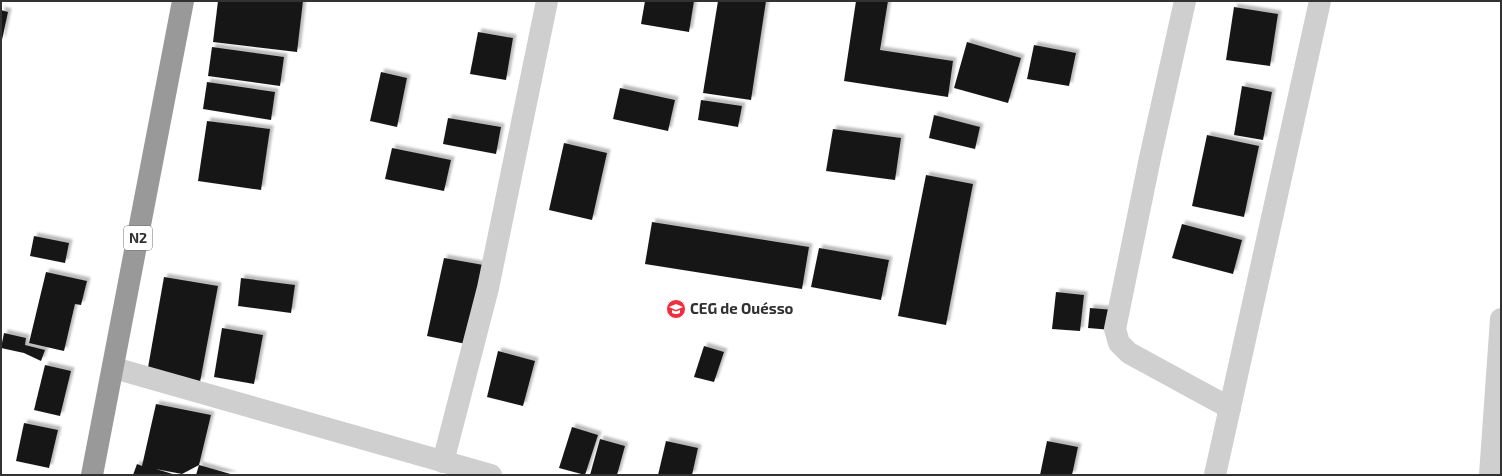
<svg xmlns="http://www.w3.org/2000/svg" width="1502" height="476" font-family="'Exo 2',sans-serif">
<defs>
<filter id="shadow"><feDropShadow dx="3.5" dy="-3.5" stdDeviation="1" flood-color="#0004"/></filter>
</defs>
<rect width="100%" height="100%" fill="#fff"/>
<g fill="#191919" filter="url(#shadow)">
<polygon points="218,1 303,1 297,52 213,42"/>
<polygon points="645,1 694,1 689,32 641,24"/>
<polygon points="718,1 766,1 751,100 703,93"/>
<polygon points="856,1 888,1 880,50 953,61 948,97 844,81"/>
<polygon points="1234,7 1278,14 1270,66 1226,60"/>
<polygon points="1,10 8,12 2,40 1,40"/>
<polygon points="478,32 513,38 506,80 470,74"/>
<polygon points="967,42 1021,58 1008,103 954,88"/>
<polygon points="1034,45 1076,53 1069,86 1027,79"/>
<polygon points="212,47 284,57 280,86 208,76"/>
<polygon points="381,72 407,78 397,127 370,121"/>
<polygon points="207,82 275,92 271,120 203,109"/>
<polygon points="1242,86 1272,92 1263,140 1234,135"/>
<polygon points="620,88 675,100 668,131 613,119"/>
<polygon points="701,100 742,106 738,127 698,120"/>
<polygon points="934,115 980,127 975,149 929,138"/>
<polygon points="448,118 501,127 496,154 443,144"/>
<polygon points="207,121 270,129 261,190 198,181"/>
<polygon points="833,129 901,138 895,180 826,171"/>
<polygon points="1207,135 1259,146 1244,217 1192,206"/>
<polygon points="564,143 607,153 592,220 549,210"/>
<polygon points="392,148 451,160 444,191 385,179"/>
<polygon points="926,175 973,184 946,325 898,316"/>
<polygon points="652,222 809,247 802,289 645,264"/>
<polygon points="1182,224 1242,240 1233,274 1172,258"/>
<polygon points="34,236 69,243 65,263 30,256"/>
<polygon points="819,248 889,260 881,300 811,287"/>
<polygon points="444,258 489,266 471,345 427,336"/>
<polygon points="46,272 87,281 81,305 75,304 64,351 29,343"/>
<polygon points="164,277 218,286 200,382 147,373"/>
<polygon points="241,278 295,285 291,313 238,306"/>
<polygon points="1056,292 1084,295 1080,331 1052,329"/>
<polygon points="1090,308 1114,310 1112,330 1088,328"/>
<polygon points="222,328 263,335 254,384 214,377"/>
<polygon points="4,333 26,338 25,345 45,350 41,361 24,353 1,348"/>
<polygon points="704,346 724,352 714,382 694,377"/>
<polygon points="498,351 535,361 523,406 487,397"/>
<polygon points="45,365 71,371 60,416 34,410"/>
<polygon points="156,404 211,415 199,465 182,474 156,469 176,475 133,475 137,464 142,466"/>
<polygon points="24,423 58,430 49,468 16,461"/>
<polygon points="572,427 598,435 585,475 559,468"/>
<polygon points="600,439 625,446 617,475 590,475"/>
<polygon points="666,441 698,448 692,475 658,475"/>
<polygon points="1047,441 1078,447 1072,475 1040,475"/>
<polygon points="199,465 234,475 196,475"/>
</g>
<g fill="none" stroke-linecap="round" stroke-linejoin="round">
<g stroke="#cfcfcf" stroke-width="22">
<polyline points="1185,1 1150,158 1115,329 1119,343 1129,353 1230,408"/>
<polyline points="114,368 491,475"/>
<polyline points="443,462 488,288 547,1"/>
<polyline points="1215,475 1320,1"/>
<polyline points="1490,475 1501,319"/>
</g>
<polyline stroke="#999" stroke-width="22" points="92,475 183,1"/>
</g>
<defs>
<symbol id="school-disc" viewBox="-11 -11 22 22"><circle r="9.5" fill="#ed2f3e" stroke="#fff"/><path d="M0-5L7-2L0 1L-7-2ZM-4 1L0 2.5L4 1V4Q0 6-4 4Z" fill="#fff"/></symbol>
</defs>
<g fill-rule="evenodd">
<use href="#school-disc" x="665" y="298" width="22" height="22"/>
</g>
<g text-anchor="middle" stroke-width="4" stroke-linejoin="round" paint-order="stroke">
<rect fill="#fff" stroke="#707070" stroke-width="1" x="124" y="226" width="28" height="24" rx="3"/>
<g font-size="14" font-weight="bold" fill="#323232">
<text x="138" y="243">N2</text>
</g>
<g font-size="15" font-weight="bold" fill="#323232" stroke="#fff" text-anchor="start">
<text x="690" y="314">CEG de Ouésso</text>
</g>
</g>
<rect width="1502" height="476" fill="none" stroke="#323232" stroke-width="4"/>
</svg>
